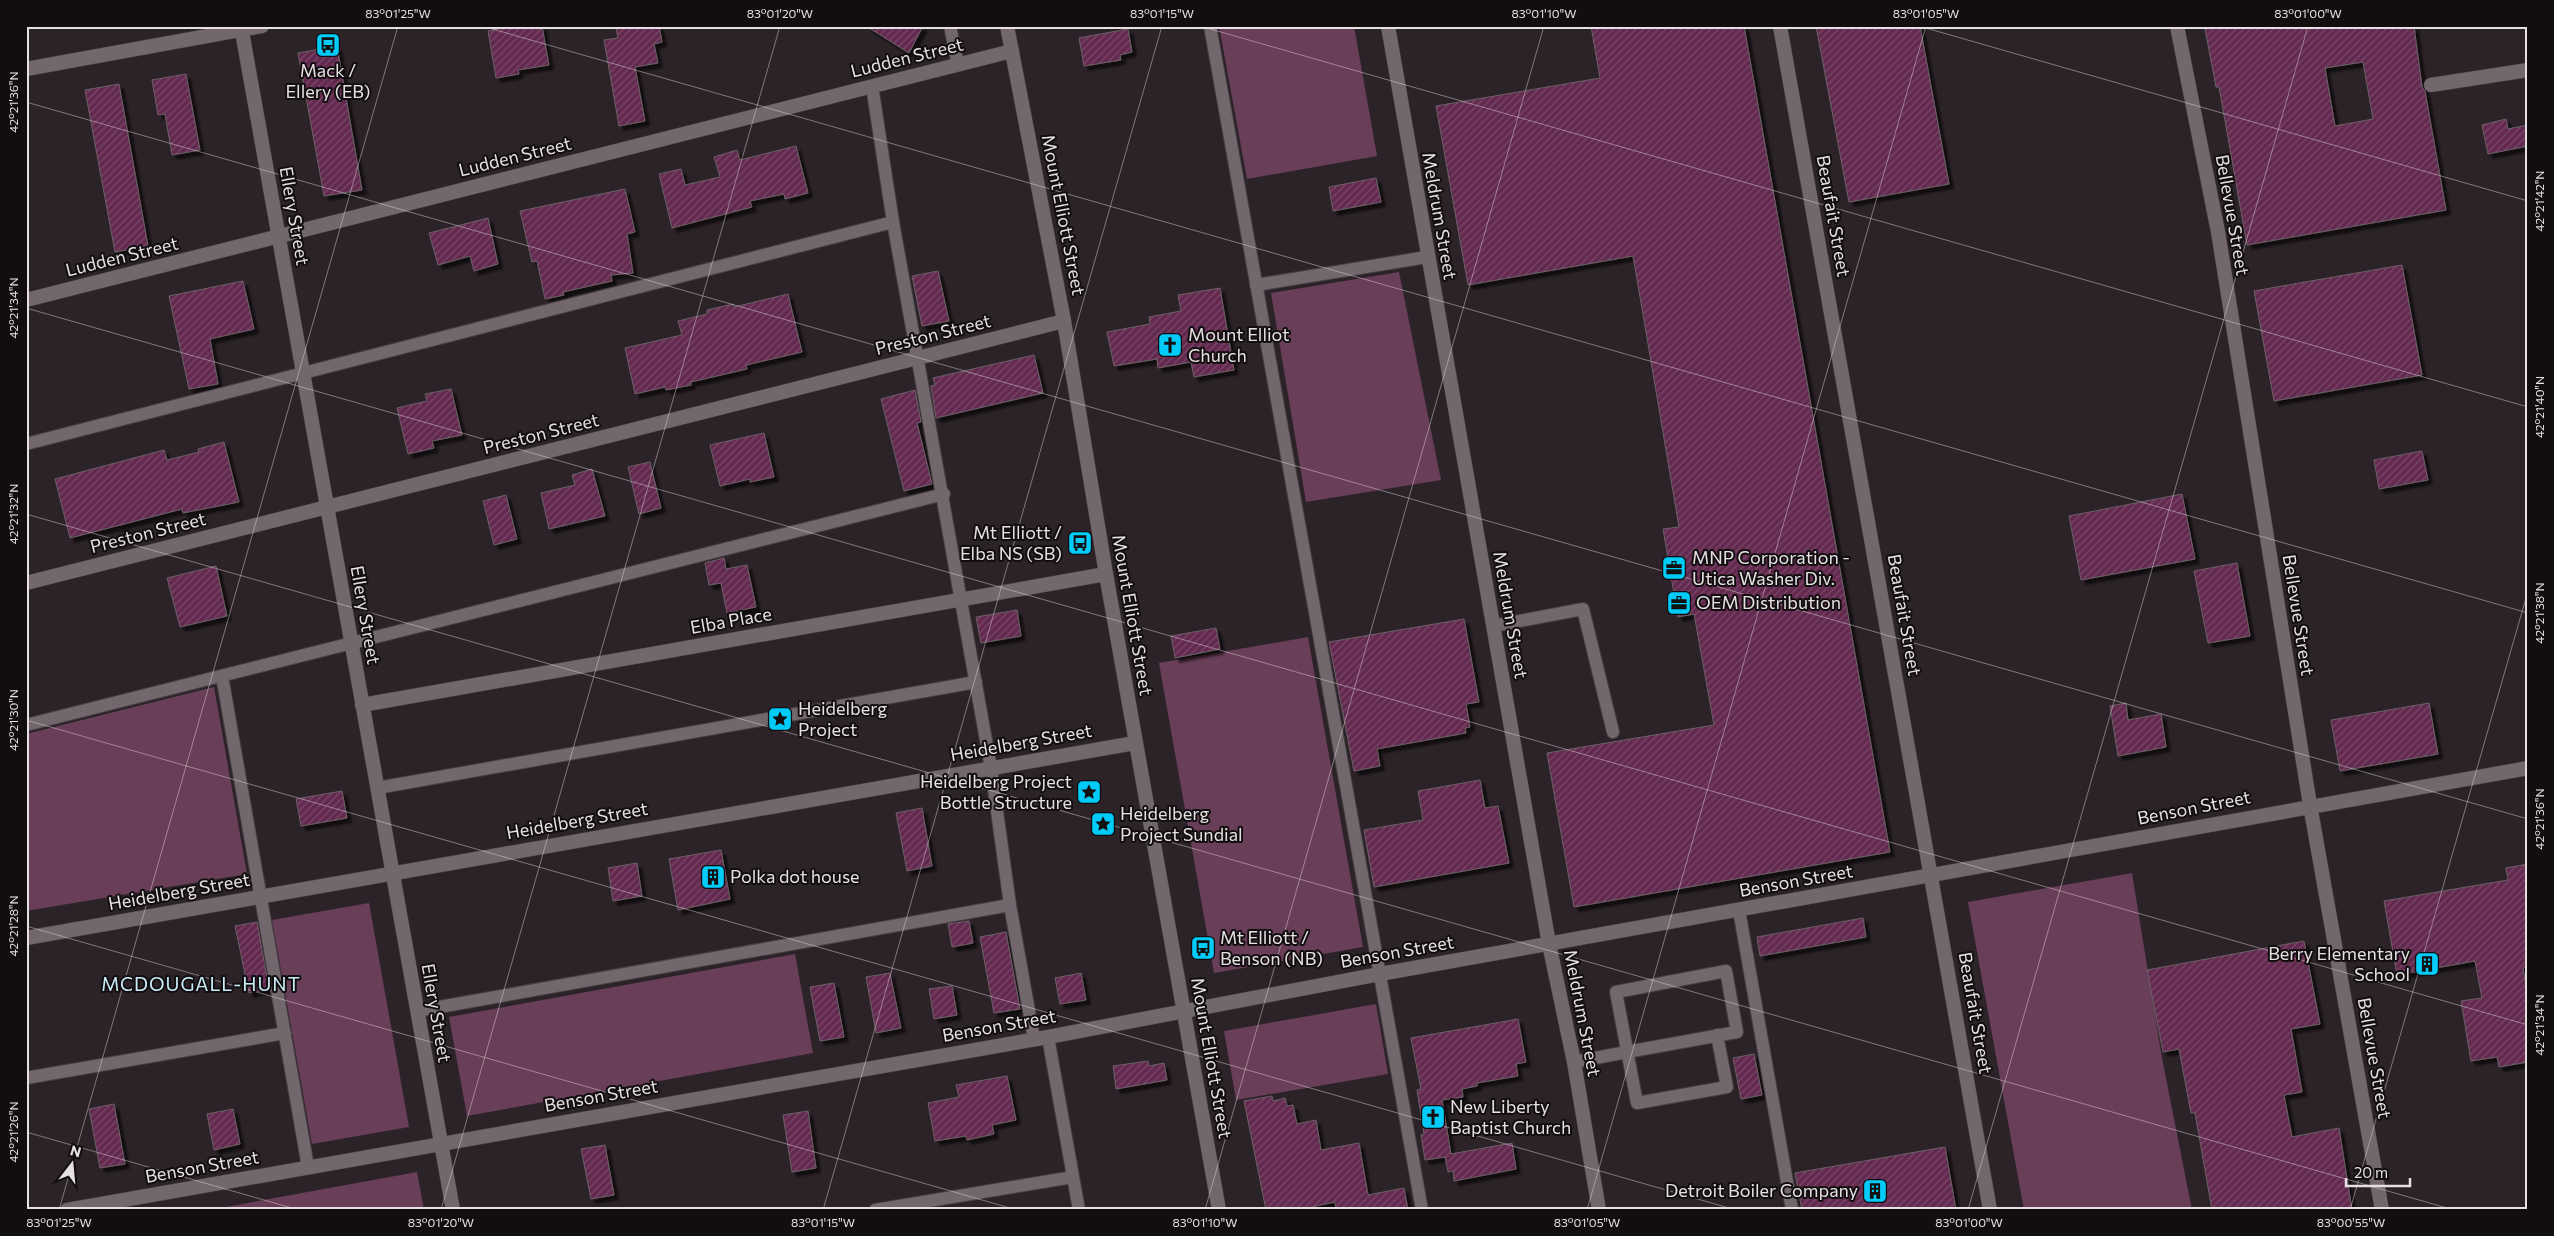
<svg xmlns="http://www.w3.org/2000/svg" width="2554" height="1236" font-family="Commissioner,sans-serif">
<defs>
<pattern id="building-hatch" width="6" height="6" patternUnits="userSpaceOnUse" patternTransform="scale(1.25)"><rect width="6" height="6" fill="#64294f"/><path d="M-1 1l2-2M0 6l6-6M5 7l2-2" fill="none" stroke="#7a4868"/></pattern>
<filter id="shadow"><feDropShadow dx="4.5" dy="4.5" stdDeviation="1" flood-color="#0009"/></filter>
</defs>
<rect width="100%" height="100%" fill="#2c2328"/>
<g fill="#693e58">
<polygon points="1219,26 1354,26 1377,156 1247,179"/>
<polygon points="1399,272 1441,480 1306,502 1271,293"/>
<polygon points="1308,637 1363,947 1214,973 1159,663"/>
<polygon points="214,687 247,874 26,911 26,734"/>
<polygon points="2132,873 2162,1058 2192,1210 2024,1210 1968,902"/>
<polygon points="369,903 409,1127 312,1144 272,920"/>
<polygon points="795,954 813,1053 467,1116 449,1017"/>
<polygon points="1376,1004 1388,1074 1236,1100 1224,1031"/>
<polygon points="417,1172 424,1210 209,1210"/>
</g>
<g fill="url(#building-hatch)" stroke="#6b6167" fill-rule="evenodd" filter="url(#shadow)">
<polygon points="513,26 542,26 549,65 518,70 519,74 496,78 488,31"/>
<polygon points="626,26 659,26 662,42 654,44 658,63 635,67 645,121 619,126 604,40 618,38 616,28"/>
<polygon points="866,26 923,26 909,53"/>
<polygon points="1591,26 1744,26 1890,852 1574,907 1547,753 1714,725 1694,614 1678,617 1663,529 1679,527 1644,320 1633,256 1468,285 1436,106 1600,78"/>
<polygon points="1816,26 1920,26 1949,184 1849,202"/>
<path d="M2219,26H2414L2422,87L2425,91L2446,210L2247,245L2219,87H2216L2205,29ZM2363,62L2373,119L2335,126L2325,68Z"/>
<polygon points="1128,29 1132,52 1120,55 1121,60 1084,66 1079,38"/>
<polygon points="337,46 362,190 324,196 298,53"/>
<polygon points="186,74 200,150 172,155 165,114 158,115 152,80"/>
<polygon points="119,84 148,246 115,252 85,90"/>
<polygon points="2506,119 2508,129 2528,125 2528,146 2488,154 2482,125"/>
<polygon points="796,146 808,193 785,199 784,194 750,201 752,207 672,228 659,174 681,169 685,185 720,177 714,157 737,150 740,160"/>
<polygon points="1376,178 1381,202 1333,211 1329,187"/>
<polygon points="625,189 635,232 627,234 633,273 611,275 612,281 563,292 564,295 545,299 537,261 532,262 520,211"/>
<polygon points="488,218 498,264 474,271 470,256 438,265 429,233"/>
<polygon points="2402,265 2422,375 2274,401 2254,291"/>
<polygon points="938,271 949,321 922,326 912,276"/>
<polygon points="243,281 254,329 210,339 218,384 189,389 169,296"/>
<polygon points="1220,288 1234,370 1194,377 1191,362 1158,368 1157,359 1114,366 1107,332 1150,324 1149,317 1181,311 1178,295"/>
<polygon points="788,294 802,352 746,365 747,369 691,382 691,385 666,390 665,387 635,394 625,348 682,335 678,321 707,314 707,310 733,304 734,307"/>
<polygon points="1034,355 1043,393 936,418 931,386 935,385 933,378"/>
<polygon points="451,389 462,435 432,441 434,448 408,454 397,408 427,401 425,394"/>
<polygon points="915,390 921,422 917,423 932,484 904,491 881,399"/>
<polygon points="764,433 774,477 750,482 750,479 720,486 710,445"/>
<polygon points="224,442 239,502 183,513 182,509 70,538 55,479 164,450 167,460 199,452 198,449"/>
<polygon points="2422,451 2428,480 2379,489 2374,460"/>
<polygon points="650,462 661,508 639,514 628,467"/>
<polygon points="592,469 605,516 549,529 541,493 575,485 572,475"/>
<polygon points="2182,494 2195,559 2081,580 2069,516"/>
<polygon points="506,495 517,539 494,545 483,501"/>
<polygon points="724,558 726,569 747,565 756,607 727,613 721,583 709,585 705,563"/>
<polygon points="2237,563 2250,636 2208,643 2194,571"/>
<polygon points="216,566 227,616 180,627 167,578"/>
<polygon points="1017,610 1021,636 981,643 976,617"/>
<polygon points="1464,619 1479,702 1466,704 1470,727 1465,728 1466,733 1377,749 1380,766 1354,771 1329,642"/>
<polygon points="1216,628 1220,649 1175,658 1171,636"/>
<polygon points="2126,703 2128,720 2161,714 2166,747 2118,756 2110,706"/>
<polygon points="2429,703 2438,754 2340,771 2331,720"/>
<polygon points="1480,780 1485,808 1498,806 1509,863 1374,887 1364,830 1423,820 1418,791"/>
<polygon points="342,791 347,818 301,826 296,799"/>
<polygon points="922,808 932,866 907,871 896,813"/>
<polygon points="721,850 730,899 678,910 669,859"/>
<polygon points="637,863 642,896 613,901 608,868"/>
<polygon points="2528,864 2528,967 2523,968 2528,999 2528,1062 2499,1067 2497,1057 2471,1061 2461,1001 2482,998 2475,961 2397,975 2384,901 2508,880 2506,868"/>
<polygon points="1863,918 1866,937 1760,956 1757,937"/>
<polygon points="969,921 973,943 952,947 948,924"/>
<polygon points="257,922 269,989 249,993 235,926"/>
<polygon points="1006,932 1020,1009 994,1013 980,937"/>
<polygon points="2304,941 2320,1024 2291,1029 2302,1092 2284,1095 2292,1137 2339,1128 2352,1210 2212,1210 2195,1113 2191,1113 2179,1049 2163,1052 2147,970"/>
<polygon points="890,973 901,1028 876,1033 866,977"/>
<polygon points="1081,973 1086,1000 1060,1004 1055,978"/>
<polygon points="834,983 844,1037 820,1041 810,987"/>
<polygon points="952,986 957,1015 934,1019 929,989"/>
<polygon points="1518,1019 1526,1062 1516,1064 1518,1076 1477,1083 1477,1086 1462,1089 1463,1097 1442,1100 1451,1154 1512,1143 1516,1169 1454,1181 1453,1171 1448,1172 1445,1157 1425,1160 1421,1135 1424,1134 1417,1090 1421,1089 1411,1038"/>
<polygon points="1754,1054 1762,1095 1741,1099 1733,1058"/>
<polygon points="1148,1061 1149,1066 1164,1063 1167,1080 1116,1089 1113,1066"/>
<polygon points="1007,1076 1016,1120 992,1125 994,1134 967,1140 966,1136 935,1141 928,1103 959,1097 956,1085"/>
<polygon points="1272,1096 1273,1101 1285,1098 1287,1106 1293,1105 1297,1124 1316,1120 1321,1150 1359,1143 1368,1195 1404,1188 1408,1210 1336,1210 1335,1202 1297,1210 1266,1210 1244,1101"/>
<polygon points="114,1104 125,1164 100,1168 89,1109"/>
<polygon points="233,1109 240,1144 214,1150 207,1114"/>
<polygon points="808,1111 816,1168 792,1172 783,1115"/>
<polygon points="605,1145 614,1195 591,1199 581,1149"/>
<polygon points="1945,1147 1956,1210 1802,1210 1795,1173"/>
</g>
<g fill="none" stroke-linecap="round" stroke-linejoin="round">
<defs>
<g id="service">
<polyline points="950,26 958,65"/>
<polyline points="1210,26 1422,1210"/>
<polyline points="893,222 991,768 1010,905 1034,1039"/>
<polyline points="1256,285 1427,257"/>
<polyline points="26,444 893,222 872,86"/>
<polyline points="1493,626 1583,609 1613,732"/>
<polyline points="222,676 308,1167"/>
<polyline points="26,725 944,494"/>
<polyline points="377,788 976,682"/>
<polyline points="1739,910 1792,1210"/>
<polyline points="417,1011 1010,905"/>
<polyline points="1048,1037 1079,1210"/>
<polyline points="1574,1062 1627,1052 1737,1032 1726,971 1616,992 1637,1103 1727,1087 1717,1035"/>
<polyline points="26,1078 285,1033"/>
<polyline points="875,1210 1073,1177"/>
</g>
<g id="minor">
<polyline points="241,26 453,1210"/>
<polyline points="1388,26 1549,944 1574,1062 1599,1210"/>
<polyline points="1780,26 1990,1210"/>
<polyline points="2177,26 2218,232 2310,805 2382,1210"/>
<polyline points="2431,85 2528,70"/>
<polyline points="26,300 1012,51"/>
<polyline points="26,583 1064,321"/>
<polyline points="362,705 1106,574"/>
<polyline points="26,938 1135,743"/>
<polyline points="67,1210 1048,1037 1380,974 2528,768"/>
</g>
<g id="secondary">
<polyline points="1007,26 1064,321 1106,574 1219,1210"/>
<polyline points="26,69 262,26"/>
</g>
</defs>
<use href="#service" stroke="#463f43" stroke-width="14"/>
<use href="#minor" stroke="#463f43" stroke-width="15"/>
<use href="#secondary" stroke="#463f43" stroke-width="15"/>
<use href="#service" stroke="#72676d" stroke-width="12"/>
<use href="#minor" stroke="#72676d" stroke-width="14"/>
<use href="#secondary" stroke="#72676d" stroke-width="14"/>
</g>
<path fill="none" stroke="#e6e0e3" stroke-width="1" stroke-opacity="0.45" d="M482,26L2528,613M1200,26L2528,407M1919,26L2528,201M26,102L2528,819M26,308L2528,1025M26,514L2454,1210M26,720L1736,1210M26,926L1017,1210M26,1132L299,1210M59,1210L398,26M441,1210L780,26M823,1210L1162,26M1205,1210L1544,26M1587,1210L1926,26M1968,1210L2308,26M2350,1210L2528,591"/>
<defs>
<symbol id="bus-square" viewBox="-11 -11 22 22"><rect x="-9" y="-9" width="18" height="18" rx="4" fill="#01cbf9" stroke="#120e10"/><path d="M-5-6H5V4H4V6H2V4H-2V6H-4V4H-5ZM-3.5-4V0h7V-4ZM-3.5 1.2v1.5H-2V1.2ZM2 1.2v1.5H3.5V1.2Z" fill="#111"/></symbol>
<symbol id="church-square" viewBox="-11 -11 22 22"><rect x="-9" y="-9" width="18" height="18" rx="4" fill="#01cbf9" stroke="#120e10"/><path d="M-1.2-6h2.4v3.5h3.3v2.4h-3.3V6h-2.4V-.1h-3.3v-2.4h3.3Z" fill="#111"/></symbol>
<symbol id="office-square" viewBox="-11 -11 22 22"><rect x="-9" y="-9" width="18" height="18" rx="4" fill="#01cbf9" stroke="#120e10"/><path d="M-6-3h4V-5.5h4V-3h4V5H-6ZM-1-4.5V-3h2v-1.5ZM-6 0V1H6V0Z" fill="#111"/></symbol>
<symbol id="sight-square" viewBox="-11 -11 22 22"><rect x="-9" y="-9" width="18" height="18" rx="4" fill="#01cbf9" stroke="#120e10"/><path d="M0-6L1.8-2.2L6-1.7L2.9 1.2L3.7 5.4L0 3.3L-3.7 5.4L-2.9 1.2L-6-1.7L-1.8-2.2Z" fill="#111"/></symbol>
<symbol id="building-square" viewBox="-11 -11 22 22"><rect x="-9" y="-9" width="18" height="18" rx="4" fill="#01cbf9" stroke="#120e10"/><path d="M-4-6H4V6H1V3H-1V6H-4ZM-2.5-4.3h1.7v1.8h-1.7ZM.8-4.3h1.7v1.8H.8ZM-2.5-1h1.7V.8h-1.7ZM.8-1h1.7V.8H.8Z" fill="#111"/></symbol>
</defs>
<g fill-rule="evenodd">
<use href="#bus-square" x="314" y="31" width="28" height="28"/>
<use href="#church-square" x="1156" y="331" width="28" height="28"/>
<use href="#bus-square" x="1066" y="529" width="28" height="28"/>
<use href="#office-square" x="1660" y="554" width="28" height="28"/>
<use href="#office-square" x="1665" y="589" width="28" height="28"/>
<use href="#sight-square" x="766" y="705" width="28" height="28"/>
<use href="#sight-square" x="1075" y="778" width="28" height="28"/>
<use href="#sight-square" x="1089" y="810" width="28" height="28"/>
<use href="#building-square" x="699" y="863" width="28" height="28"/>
<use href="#bus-square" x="1189" y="934" width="28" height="28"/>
<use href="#building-square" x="2413" y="950" width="28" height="28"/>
<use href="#church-square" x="1419" y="1103" width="28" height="28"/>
<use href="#building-square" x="1861" y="1177" width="28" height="28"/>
</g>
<g text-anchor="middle" stroke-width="4" stroke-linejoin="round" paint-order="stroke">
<g font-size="18" fill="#e6e0e3" stroke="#120e10">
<text transform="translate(907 58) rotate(-14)" y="6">Ludden Street</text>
<text transform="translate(515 157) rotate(-14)" y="6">Ludden Street</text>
<text transform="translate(1063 215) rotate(79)" y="6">Mount Elliott Street</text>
<text transform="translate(2232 215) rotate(80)" y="6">Bellevue Street</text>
<text transform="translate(294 216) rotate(80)" y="6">Ellery Street</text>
<text transform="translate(1439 216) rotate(80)" y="6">Meldrum Street</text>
<text transform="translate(1833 216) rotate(80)" y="6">Beaufait Street</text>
<text transform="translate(122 257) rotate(-14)" y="6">Ludden Street</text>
<text transform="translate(933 335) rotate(-14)" y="6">Preston Street</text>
<text transform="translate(541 434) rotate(-14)" y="6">Preston Street</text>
<text transform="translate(148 533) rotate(-14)" y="6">Preston Street</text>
<text transform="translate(365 615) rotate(80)" y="6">Ellery Street</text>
<text transform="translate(1132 615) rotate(80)" y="6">Mount Elliott Street</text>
<text transform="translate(1510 615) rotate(80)" y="6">Meldrum Street</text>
<text transform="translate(1904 615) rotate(80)" y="6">Beaufait Street</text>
<text transform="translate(2298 615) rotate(81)" y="6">Bellevue Street</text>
<text transform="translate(731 621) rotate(-10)" y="6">Elba Place</text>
<text transform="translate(1021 743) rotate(-10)" y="6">Heidelberg Street</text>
<text transform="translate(2194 808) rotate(-11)" y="6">Benson Street</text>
<text transform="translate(577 821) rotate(-10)" y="6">Heidelberg Street</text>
<text transform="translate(1796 881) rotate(-10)" y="6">Benson Street</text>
<text transform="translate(179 892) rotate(-10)" y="6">Heidelberg Street</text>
<text transform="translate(1397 952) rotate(-10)" y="6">Benson Street</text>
<text transform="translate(436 1013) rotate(80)" y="6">Ellery Street</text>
<text transform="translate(1582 1013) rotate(79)" y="6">Meldrum Street</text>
<text transform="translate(1975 1013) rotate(80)" y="6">Beaufait Street</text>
<text transform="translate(999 1026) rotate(-10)" y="6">Benson Street</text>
<text transform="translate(1211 1058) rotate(80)" y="6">Mount Elliott Street</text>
<text transform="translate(2374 1058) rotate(80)" y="6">Bellevue Street</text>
<text transform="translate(601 1096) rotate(-10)" y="6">Benson Street</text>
<text transform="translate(202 1167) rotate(-10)" y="6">Benson Street</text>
</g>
<g font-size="18" fill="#e6e0e3" stroke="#120e10" text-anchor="start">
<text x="328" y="77" text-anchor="middle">Mack /<tspan x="328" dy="21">Ellery (EB)</tspan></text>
<text x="1188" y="341">Mount Elliot<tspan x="1188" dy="21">Church</tspan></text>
<text x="1062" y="539" text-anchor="end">Mt Elliott /<tspan x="1062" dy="21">Elba NS (SB)</tspan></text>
<text x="1692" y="564">MNP Corporation -<tspan x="1692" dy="21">Utica Washer Div.</tspan></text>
<text x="1696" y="609">OEM Distribution</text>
<text x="798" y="715">Heidelberg<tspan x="798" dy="21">Project</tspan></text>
<text x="1072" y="788" text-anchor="end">Heidelberg Project<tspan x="1072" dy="21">Bottle Structure</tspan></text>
<text x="1120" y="820">Heidelberg<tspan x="1120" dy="21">Project Sundial</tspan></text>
<text x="730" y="883">Polka dot house</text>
<text x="1220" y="944">Mt Elliott /<tspan x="1220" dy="21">Benson (NB)</tspan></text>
<text x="2410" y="960" text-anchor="end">Berry Elementary<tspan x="2410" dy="21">School</tspan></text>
<text x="1450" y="1113">New Liberty<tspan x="1450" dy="21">Baptist Church</tspan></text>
<text x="1858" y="1197" text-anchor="end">Detroit Boiler Company</text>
</g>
<g font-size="19" letter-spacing="1" fill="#c8ebf7" stroke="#120e10">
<text x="201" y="991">MCDOUGALL-HUNT</text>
</g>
</g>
<rect width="2554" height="1236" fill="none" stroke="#120e10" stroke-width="55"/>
<g transform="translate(72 1164) rotate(16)" stroke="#120e10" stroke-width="4" paint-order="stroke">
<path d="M0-4L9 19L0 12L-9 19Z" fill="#e6e0e3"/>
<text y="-8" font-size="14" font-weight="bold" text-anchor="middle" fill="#e6e0e3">N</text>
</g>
<path d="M2346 1178v8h64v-8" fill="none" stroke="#e6e0e3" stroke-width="2.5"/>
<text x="2354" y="1178" font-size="15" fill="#e6e0e3" stroke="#120e10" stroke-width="4" paint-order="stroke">20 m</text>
<rect x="28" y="28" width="2498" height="1180" fill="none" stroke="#e6e0e3" stroke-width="2"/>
<g font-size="12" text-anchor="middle" fill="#e6e0e3">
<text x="398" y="18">83°01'25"W</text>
<text x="780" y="18">83°01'20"W</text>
<text x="1162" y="18">83°01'15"W</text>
<text x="1544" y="18">83°01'10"W</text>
<text x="1926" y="18">83°01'05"W</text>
<text x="2308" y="18">83°01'00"W</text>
<text transform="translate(14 102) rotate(-90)" y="4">42°21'36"N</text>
<text transform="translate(2540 201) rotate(-90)" y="4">42°21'42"N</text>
<text transform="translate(14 308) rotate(-90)" y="4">42°21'34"N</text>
<text transform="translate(2540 407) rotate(-90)" y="4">42°21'40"N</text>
<text transform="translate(14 514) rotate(-90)" y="4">42°21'32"N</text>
<text transform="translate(2540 613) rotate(-90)" y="4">42°21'38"N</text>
<text transform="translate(14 720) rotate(-90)" y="4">42°21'30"N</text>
<text transform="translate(2540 819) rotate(-90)" y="4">42°21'36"N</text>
<text transform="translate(14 926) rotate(-90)" y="4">42°21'28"N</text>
<text transform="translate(2540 1025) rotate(-90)" y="4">42°21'34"N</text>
<text transform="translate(14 1132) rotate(-90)" y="4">42°21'26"N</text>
<text x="59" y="1227">83°01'25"W</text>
<text x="441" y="1227">83°01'20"W</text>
<text x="823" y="1227">83°01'15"W</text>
<text x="1205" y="1227">83°01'10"W</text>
<text x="1587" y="1227">83°01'05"W</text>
<text x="1969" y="1227">83°01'00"W</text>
<text x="2351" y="1227">83°00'55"W</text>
</g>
</svg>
